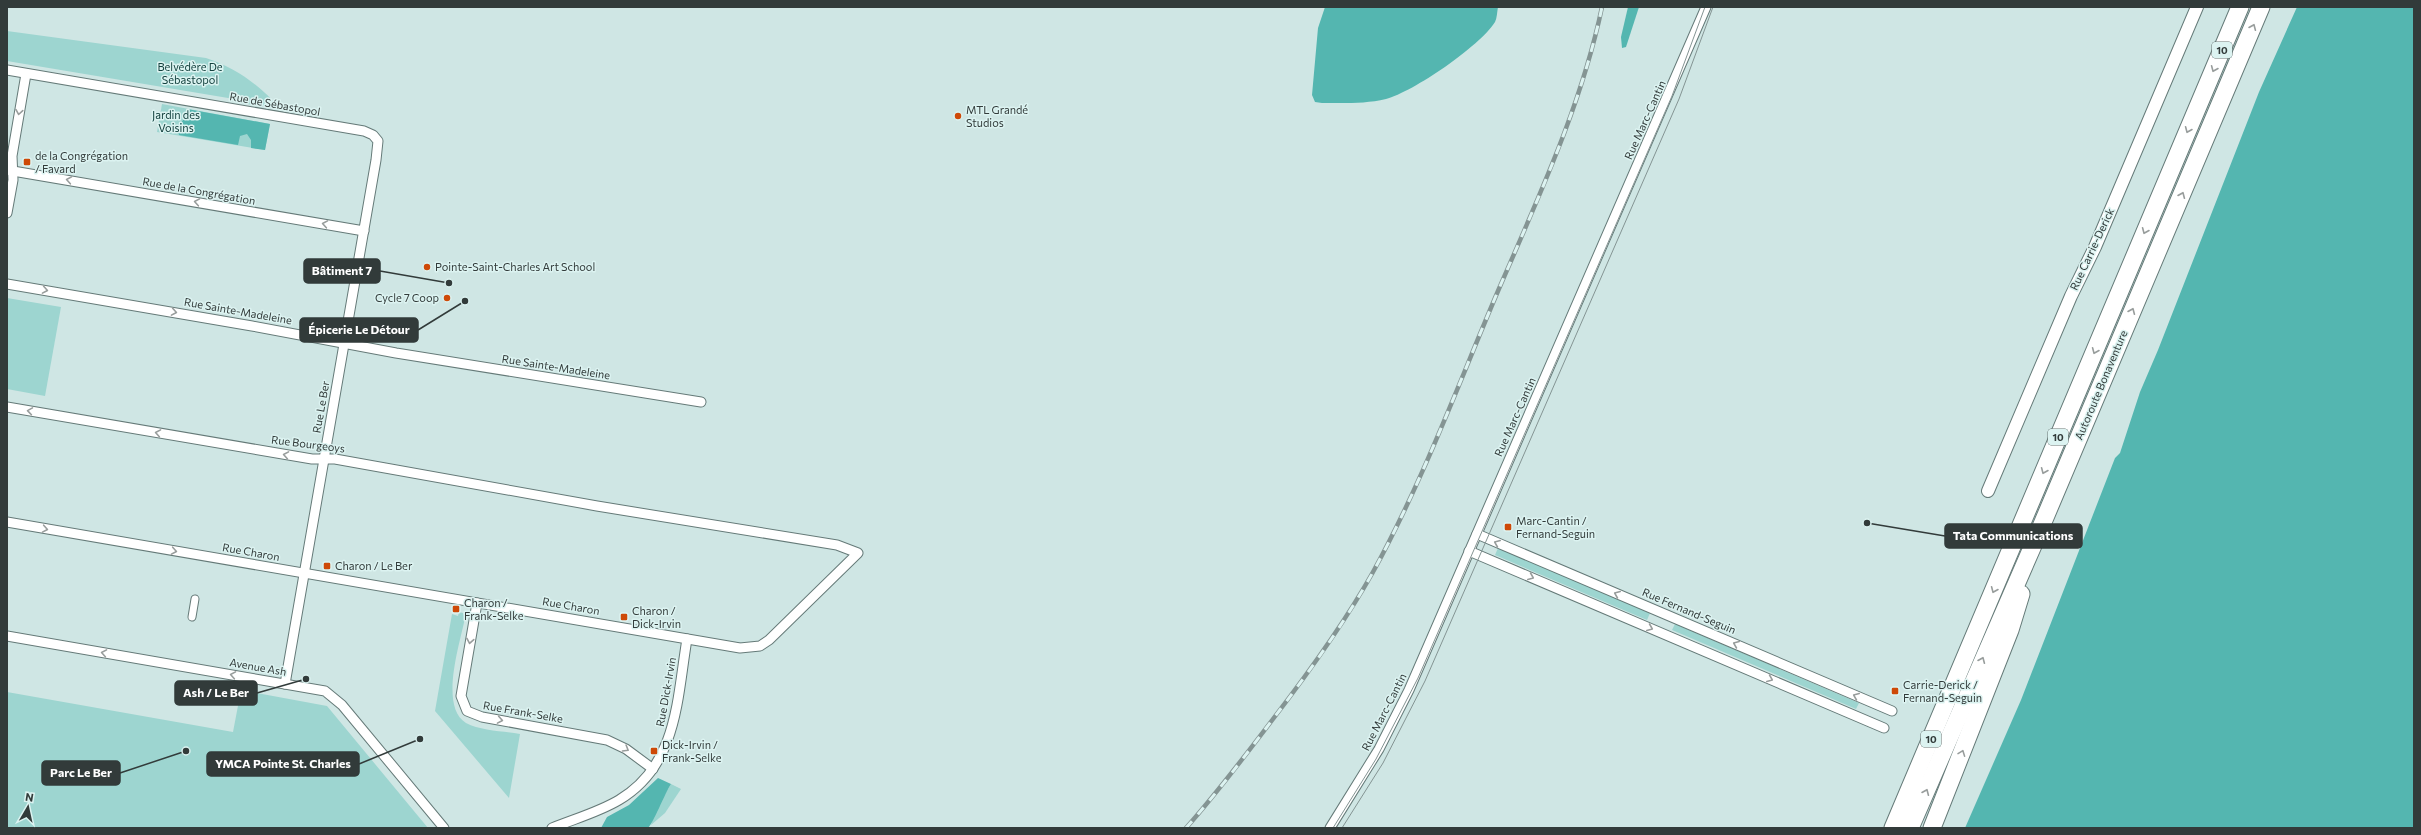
<svg xmlns="http://www.w3.org/2000/svg" width="2421" height="835" font-family="Commissioner,sans-serif">
<rect width="100%" height="100%" fill="#cfe6e4"/>
<g fill="#9dd5d0">
<path d="M7,31L206,58C236,68 260,85 280,109L241,103L240,100L7,61Z"/>
<polygon points="162,104 270,124 265,150 157,132"/>
<polygon points="7,298 61,307 45,396 7,389"/>
<polygon points="1498,548 1650,613 1647,620 1495,555"/>
<path d="M459,612L463,613L465,618C460,643 439,707 466,723C481,731 504,731 520,734L509,798L435,711L452,614L458,616Z"/>
<polygon points="1675,624 1859,703 1856,709 1672,630"/>
<polygon points="241,690 327,706 428,828 7,828 7,692 233,732"/>
<polygon points="671,784 681,789 665,813 651,825 656,809"/>
</g>
<g fill="#54b6b0">
<path d="M1325,7H1498C1497,12 1497,18 1495,22C1480,46 1413,92 1386,99C1365,104 1343,103 1322,103L1315,102L1312,95L1318,28Z"/>
<polygon points="1628,7 1639,7 1626,47 1622,48 1621,37"/>
<polygon points="2297,7 2414,7 2414,828 1965,828 2021,700 2115,458 2120,453 2140,392 2158,350 2259,92"/>
<polygon points="187,109 270,124 265,150 251,148 251,140 247,134 240,136 238,145 179,135 178,127 186,116"/>
<path d="M658,778L671,784C665,793 653,824 648,828H601L607,817L629,805Z"/>
</g>
<g fill="none" stroke-linecap="round" stroke-linejoin="round">
<defs>
<polyline id="pedestrian" points="192,617 195,599"/>
<g id="minor">
<polyline points="7,70 364,131 373,135 378,141 376,160 285,684"/>
<polyline points="7,170 364,231"/>
<polyline points="7,213 13,180 12,156 26,74"/>
<polyline points="7,284 252,326 396,353 701,402"/>
<polyline points="7,407 312,459 335,459 597,506 837,545 858,553 769,640 760,646 740,648 7,522"/>
<polyline points="1477,534 1892,711"/>
<polyline points="1469,551 1884,728"/>
<polyline points="477,603 461,696 467,711 482,717 607,740 626,749 653,769"/>
<polyline points="7,636 325,691 342,705 444,828"/>
<path d="M552,828C574,819 599,812 619,800C678,765 677,698 687,639"/>
<polyline points="1330,828 1379,749 1409,690 1706,7"/>
</g>
<polyline id="tertiary" points="1988,491 2071,296 2095,247 2197,7"/>
<g id="motorway">
<polyline points="1893,828 2240,7"/>
<polyline points="1910,828 2038,534 2261,7"/>
<polyline points="1932,828 2010,630 2021,594"/>
</g>
</defs>
<use href="#pedestrian" stroke="#657a78" stroke-width="9"/>
<use href="#minor" stroke="#657a78" stroke-width="11"/>
<use href="#tertiary" stroke="#657a78" stroke-width="14"/>
<use href="#motorway" stroke="#657a78" stroke-width="19"/>
<use href="#pedestrian" stroke="#fff" stroke-width="7"/>
<use href="#minor" stroke="#fff" stroke-width="9"/>
<use href="#tertiary" stroke="#fff" stroke-width="12"/>
<use href="#motorway" stroke="#fff" stroke-width="17"/>
<g stroke="#849493" stroke-width="1">
<polyline points="1333,828 1376,759 1418,678 1672,96 1705,7"/>
<polyline points="1342,828 1383,763 1425,681 1679,99 1713,7"/>
</g>
<defs>
<path id="rail" d="M1186,828C1217,793 1245,756 1273,719C1309,672 1344,624 1373,572C1422,483 1458,385 1498,291C1538,198 1581,107 1602,7"/>
</defs>
<use href="#rail" stroke="#849493" stroke-width="4.5"/>
<use href="#rail" stroke="#dcf3f1" stroke-width="3" stroke-dasharray="9" stroke-linecap="butt"/>
</g>
<defs><path id="oneway-chevron" d="M-2-3.5L2.5 0L-2 3.5" fill="none" stroke-width="1.6" stroke-linecap="round" stroke-linejoin="round"/></defs>
<g stroke="#989d9c">
<use href="#oneway-chevron" transform="translate(2253 27) rotate(-67)"/>
<use href="#oneway-chevron" transform="translate(2214 69) rotate(113)"/>
<use href="#oneway-chevron" transform="translate(19 112) rotate(99)"/>
<use href="#oneway-chevron" transform="translate(2188 130) rotate(113)"/>
<use href="#oneway-chevron" transform="translate(69 180) rotate(-170)"/>
<use href="#oneway-chevron" transform="translate(2182 195) rotate(-67)"/>
<use href="#oneway-chevron" transform="translate(197 202) rotate(-170)"/>
<use href="#oneway-chevron" transform="translate(325 224) rotate(-170)"/>
<use href="#oneway-chevron" transform="translate(2145 231) rotate(113)"/>
<use href="#oneway-chevron" transform="translate(45 290) rotate(10)"/>
<use href="#oneway-chevron" transform="translate(2132 311) rotate(-67)"/>
<use href="#oneway-chevron" transform="translate(174 312) rotate(10)"/>
<use href="#oneway-chevron" transform="translate(2095 351) rotate(113)"/>
<use href="#oneway-chevron" transform="translate(30 411) rotate(-171)"/>
<use href="#oneway-chevron" transform="translate(158 433) rotate(-170)"/>
<use href="#oneway-chevron" transform="translate(286 455) rotate(-170)"/>
<use href="#oneway-chevron" transform="translate(2044 471) rotate(113)"/>
<use href="#oneway-chevron" transform="translate(45 529) rotate(10)"/>
<use href="#oneway-chevron" transform="translate(1497 543) rotate(-157)"/>
<use href="#oneway-chevron" transform="translate(174 551) rotate(10)"/>
<use href="#oneway-chevron" transform="translate(1531 577) rotate(23)"/>
<use href="#oneway-chevron" transform="translate(1994 590) rotate(113)"/>
<use href="#oneway-chevron" transform="translate(1617 594) rotate(-157)"/>
<use href="#oneway-chevron" transform="translate(1650 628) rotate(23)"/>
<use href="#oneway-chevron" transform="translate(470 641) rotate(100)"/>
<use href="#oneway-chevron" transform="translate(1736 644) rotate(-157)"/>
<use href="#oneway-chevron" transform="translate(104 653) rotate(-170)"/>
<use href="#oneway-chevron" transform="translate(1982 660) rotate(-67)"/>
<use href="#oneway-chevron" transform="translate(233 675) rotate(-170)"/>
<use href="#oneway-chevron" transform="translate(1770 679) rotate(23)"/>
<use href="#oneway-chevron" transform="translate(1856 696) rotate(-157)"/>
<use href="#oneway-chevron" transform="translate(500 720) rotate(10)"/>
<use href="#oneway-chevron" transform="translate(626 749) rotate(31)"/>
<use href="#oneway-chevron" transform="translate(1962 753) rotate(-69)"/>
<use href="#oneway-chevron" transform="translate(1926 792) rotate(-67)"/>
</g>
<g fill="#ce4907" stroke="#dcf3f1" stroke-width="1.5">
<circle cx="958" cy="116" r="4"/>
<rect x="23" y="158" width="8" height="8" rx="2"/>
<circle cx="427" cy="267" r="4"/>
<circle cx="447" cy="298" r="4"/>
<rect x="1504" y="523" width="8" height="8" rx="2"/>
<rect x="323" y="562" width="8" height="8" rx="2"/>
<rect x="452" y="605" width="8" height="8" rx="2"/>
<rect x="620" y="613" width="8" height="8" rx="2"/>
<rect x="1891" y="687" width="8" height="8" rx="2"/>
<rect x="650" y="747" width="8" height="8" rx="2"/>
</g>
<g text-anchor="middle" stroke-width="3" stroke-linejoin="round" paint-order="stroke">
<g fill="#dcf3f1" stroke="#657271" stroke-width="1">
<rect x="2212" y="42" width="20" height="16" rx="3"/>
<rect x="2048" y="429" width="20" height="16" rx="3"/>
<rect x="1921" y="731" width="20" height="16" rx="3"/>
</g>
<g font-size="10" font-weight="bold" fill="#323b3a">
<text x="2222" y="54">10</text>
<text x="2058" y="441">10</text>
<text x="1931" y="743">10</text>
</g>
<g font-size="11" fill="#13413e" stroke="#dcf3f1">
<text x="190" y="71">Belvédère De<tspan x="190" dy="13">Sébastopol</tspan></text>
<text x="176" y="119">Jardin des<tspan x="176" dy="13">Voisins</tspan></text>
</g>
<g font-size="11" fill="#323b3a" stroke="#dcf3f1">
<text transform="translate(275 104) rotate(10)" y="4">Rue de Sébastopol</text>
<text transform="translate(1645 120) rotate(-66)" y="4">Rue Marc-Cantin</text>
<text transform="translate(199 191) rotate(10)" y="4">Rue de la Congrégation</text>
<text transform="translate(2092 249) rotate(-65)" y="4">Rue Carrie-Derick</text>
<text transform="translate(238 311) rotate(10)" y="4">Rue Sainte-Madeleine</text>
<text transform="translate(556 367) rotate(9)" y="4">Rue Sainte-Madeleine</text>
<text transform="translate(2101 385) rotate(-67)" y="4">Autoroute Bonaventure</text>
<text transform="translate(321 407) rotate(-80)" y="4">Rue Le Ber</text>
<text transform="translate(1515 417) rotate(-66)" y="4">Rue Marc-Cantin</text>
<text transform="translate(308 444) rotate(7)" y="4">Rue Bourgeoys</text>
<text transform="translate(251 552) rotate(10)" y="4">Rue Charon</text>
<text transform="translate(571 606) rotate(10)" y="4">Rue Charon</text>
<text transform="translate(1689 611) rotate(23)" y="4">Rue Fernand-Seguin</text>
<text transform="translate(258 667) rotate(10)" y="4">Avenue Ash</text>
<text transform="translate(666 692) rotate(-80)" y="4">Rue Dick-Irvin</text>
<text transform="translate(523 712) rotate(10)" y="4">Rue Frank-Selke</text>
<text transform="translate(1384 712) rotate(-63)" y="4">Rue Marc-Cantin</text>
</g>
<g font-size="11" fill="#323b3a" stroke="#dcf3f1" text-anchor="start">
<text x="966" y="114">MTL Grandé<tspan x="966" dy="13">Studios</tspan></text>
<text x="35" y="160">de la Congrégation<tspan x="35" dy="13">/ Favard</tspan></text>
<text x="435" y="271">Pointe-Saint-Charles Art School</text>
<text x="439" y="302" text-anchor="end">Cycle 7 Coop</text>
<text x="1516" y="525">Marc-Cantin /<tspan x="1516" dy="13">Fernand-Seguin</tspan></text>
<text x="335" y="570">Charon / Le Ber</text>
<text x="464" y="607">Charon /<tspan x="464" dy="13">Frank-Selke</tspan></text>
<text x="632" y="615">Charon /<tspan x="632" dy="13">Dick-Irvin</tspan></text>
<text x="1903" y="689">Carrie-Derick /<tspan x="1903" dy="13">Fernand-Seguin</tspan></text>
<text x="662" y="749">Dick-Irvin /<tspan x="662" dy="13">Frank-Selke</tspan></text>
</g>
</g>
<path fill="none" stroke="#323b3a" stroke-width="1.5" d="M449 283L380 271M465 301L418 330M1867 523L1945 536M306 679L257 693M420 739L359 764M186 751L120 773"/>
<g fill="#323b3a" stroke="#dcf3f1" stroke-width="1.5">
<circle cx="449" cy="283" r="4"/>
<circle cx="465" cy="301" r="4"/>
<circle cx="1867" cy="523" r="4"/>
<circle cx="306" cy="679" r="4"/>
<circle cx="420" cy="739" r="4"/>
<circle cx="186" cy="751" r="4"/>
</g>
<g fill="#323b3a" stroke="#323b3a" stroke-width="1.5">
<rect x="304" y="259" width="76" height="24" rx="4"/>
<rect x="300" y="318" width="118" height="24" rx="4"/>
<rect x="1945" y="524" width="137" height="24" rx="4"/>
<rect x="175" y="681" width="82" height="24" rx="4"/>
<rect x="207" y="752" width="152" height="24" rx="4"/>
<rect x="42" y="761" width="78" height="24" rx="4"/>
</g>
<g font-size="12" text-anchor="middle" font-weight="bold" fill="#fff">
<text x="342" y="275">Bâtiment 7</text>
<text x="359" y="334">Épicerie Le Détour</text>
<text x="2013" y="540">Tata Communications</text>
<text x="216" y="697">Ash / Le Ber</text>
<text x="283" y="768">YMCA Pointe St. Charles</text>
<text x="81" y="777">Parc Le Ber</text>
</g>
<rect width="2421" height="835" fill="none" stroke="#323b3a" stroke-width="16"/>
<g transform="translate(28 807) rotate(9)" stroke="#dcf3f1" stroke-width="3" paint-order="stroke">
<path d="M0-3L7 15L0 10L-7 15Z" fill="#323b3a"/>
<text y="-6" font-size="11" font-weight="bold" text-anchor="middle" fill="#323b3a">N</text>
</g>
</svg>
